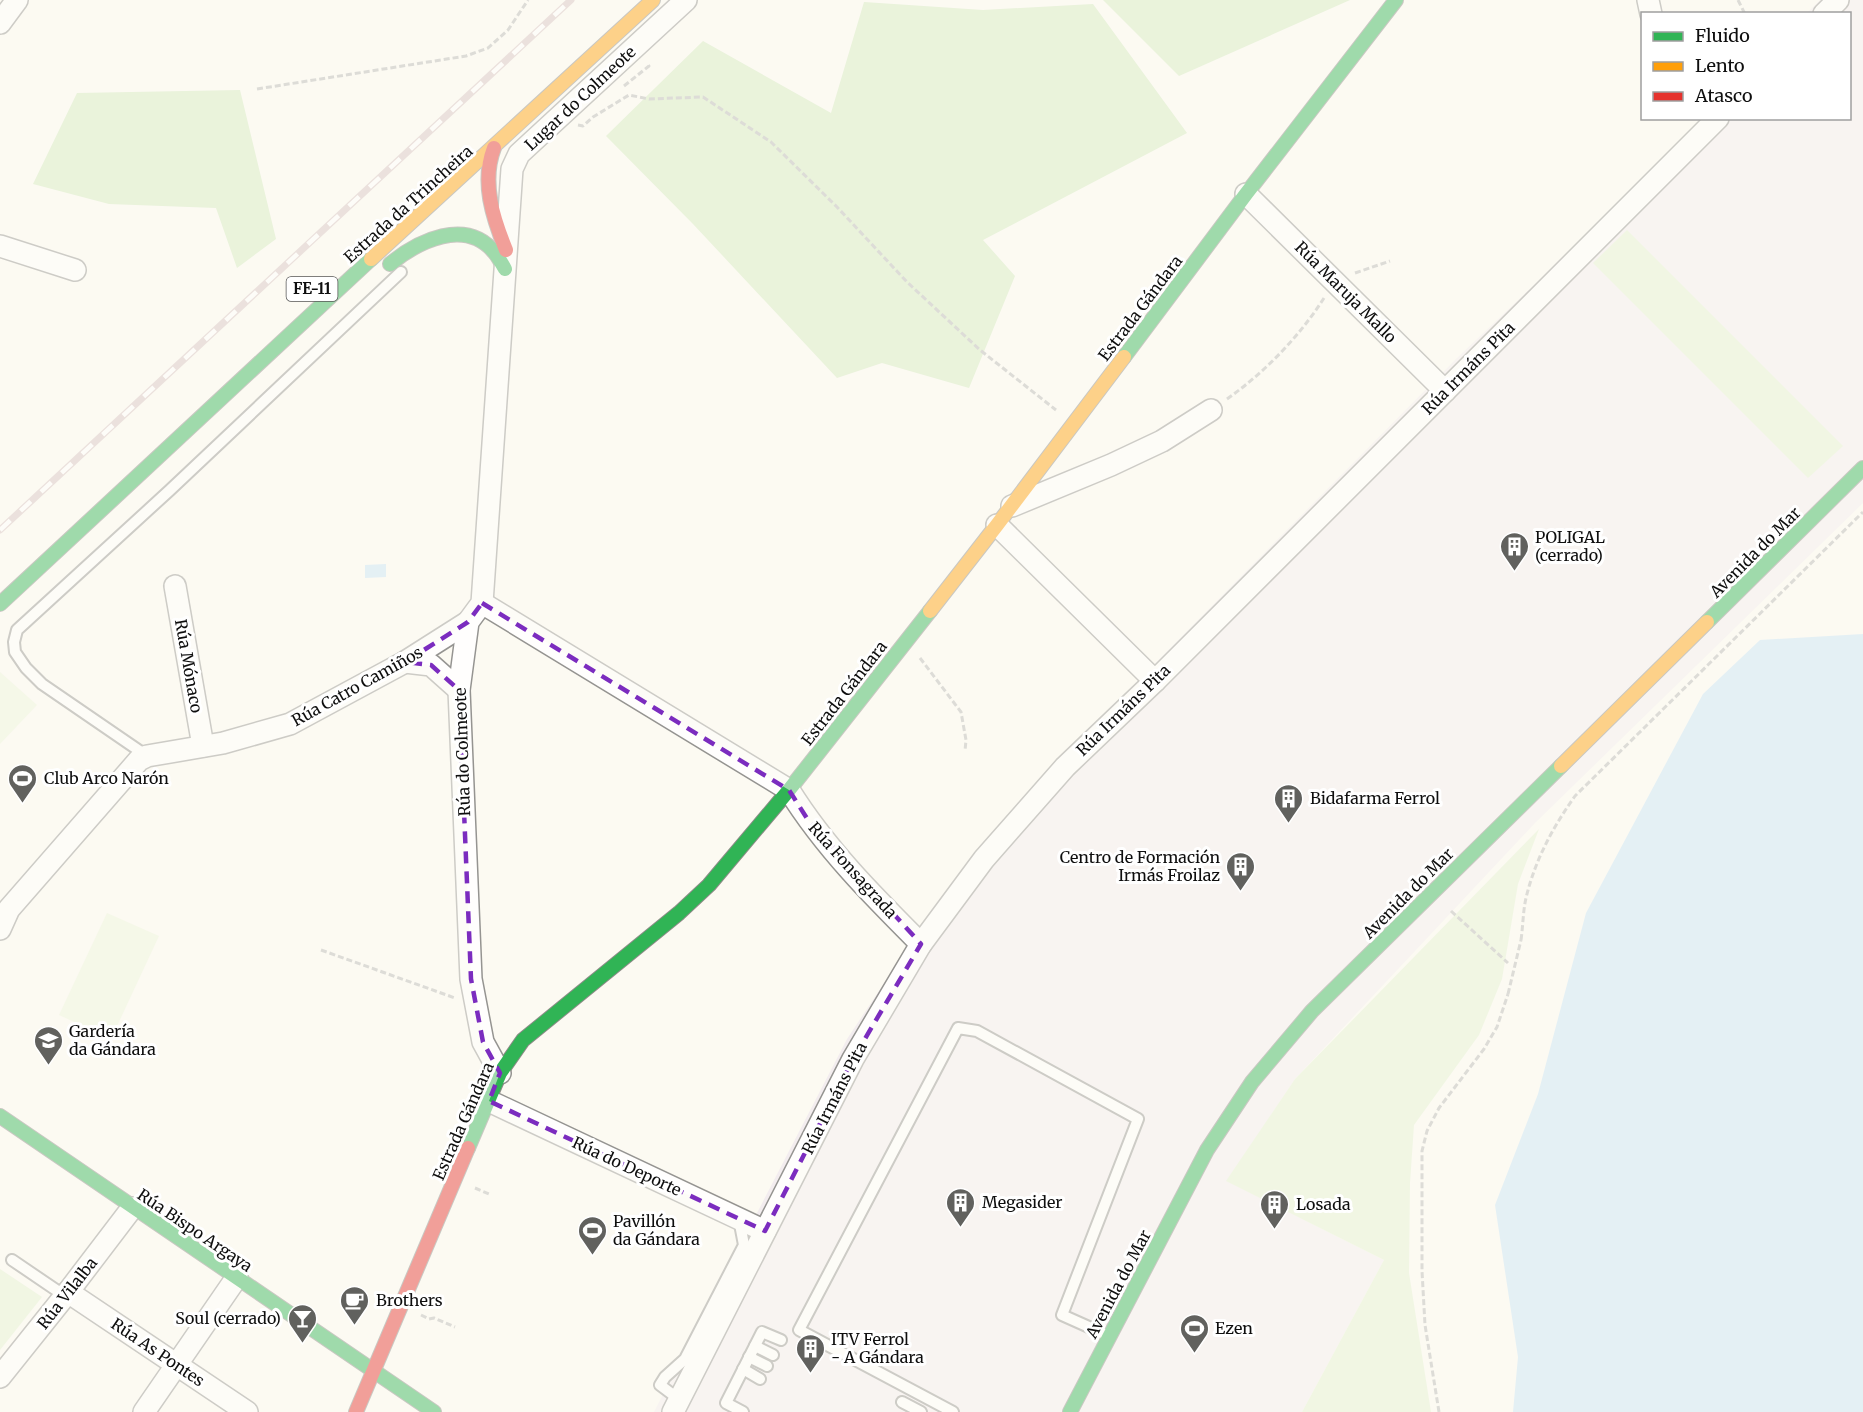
<svg xmlns="http://www.w3.org/2000/svg" width="1863" height="1412" font-family="Merriweather,serif">
<rect width="100%" height="100%" fill="#fcfaf2"/>
<polygon fill="#f3edef" points="1820,0 1863,0 1863,503 1535,823 1295,1079 1227,1181 1384,1260 1302,1412 654,1412 847,1039 940,899 1067,753 1185,633 1457,358 1709,119 1850,118 1850,14 1807,13"/>
<g fill="#e4f2d1">
<polygon points="1627,230 1843,446 1808,478 1593,263"/>
<polygon points="1539,829 1518,884 1502,979 1479,1035 1414,1125 1410,1183 1409,1273 1431,1412 1302,1412 1384,1260 1226,1181 1295,1079"/>
<polygon points="0,1269 42,1297 0,1350"/>
</g>
<g fill="#d4eabf">
<polygon points="1103,0 1350,0 1179,76"/>
<polygon points="864,2 983,10 1093,4 1187,133 983,240 1015,276 969,388 882,363 837,378 693,224 606,136 703,41 831,113"/>
<polygon points="240,90 276,239 237,268 216,208 109,204 33,184 77,93"/>
</g>
<g fill="#eef6db">
<polygon points="0,672 37,705 0,744"/>
<polygon points="107,913 159,936 111,1039 59,1015"/>
</g>
<g fill="#c8e4f7">
<polygon points="386,564 386,577 365,578 365,565"/>
<polygon points="1863,634 1863,1412 1513,1412 1518,1357 1495,1205 1538,1094 1586,913 1703,694 1760,640"/>
</g>
<g fill="none" stroke-linecap="round" stroke-linejoin="round">
<defs>
<g id="lane">
<polyline points="147,756 42,684 26,668 15,652 14,642 17,630 170,490 401,272"/>
<polyline points="12,1260 65,1296"/>
<polyline points="755,1346 773,1355"/>
<polyline points="749,1357 767,1366"/>
<polyline points="743,1369 760,1379"/>
<polyline points="680,1400 660,1385 665,1377 685,1359 744,1245 739,1219"/>
<polyline points="902,1402 921,1412"/>
<polyline points="743,1412 726,1403 762,1332 781,1340"/>
<polyline points="953,1412 799,1330 958,1028 977,1031 1138,1119 1062,1315 1109,1336"/>
</g>
<g id="street">
<polyline points="1648,0 1651,14"/>
<polyline points="1824,14 1838,0"/>
<polyline points="0,23 17,0"/>
<polyline points="1246,194 1445,391"/>
<polyline points="0,246 75,270"/>
<polyline points="1012,506 1111,465 1162,441 1211,410"/>
<polyline points="997,525 1155,681"/>
<polyline points="175,586 203,746"/>
<path d="M482,603L789,790C825,848 874,897 921,944"/>
<polyline points="405,662 431,665 459,690"/>
<polyline points="0,929 9,909 139,760 147,756 223,743 290,724 405,662 468,622"/>
<polyline points="500,1073 483,1042 471,979 459,690 468,622 482,603 512,169 519,154 686,0"/>
<polyline points="489,1101 765,1231"/>
<polyline points="68,1292 247,1412"/>
<polyline points="0,1377 68,1292 132,1208"/>
<polyline points="144,1412 237,1277"/>
<polyline points="673,1412 853,1059 921,944 984,859 1065,767 1155,681 1718,118"/>
</g>
<g id="fast">
<path d="M390,264C418,241 466,217 495,253C499,258 502,264 505,269"/>
<polyline points="1124,357 1246,194 1396,0"/>
<polyline points="0,604 371,259"/>
<polyline points="1707,622 1863,468"/>
<polyline points="0,1116 434,1412"/>
<polyline points="468,1148 500,1073 523,1040 679,913 709,885 789,790 930,611"/>
<polyline points="1070,1412 1207,1150 1252,1082 1312,1011 1561,766"/>
</g>
<g id="slow">
<polyline points="371,259 653,0"/>
<polyline points="930,611 997,525 1124,357"/>
<polyline points="1561,766 1707,622"/>
</g>
<g id="jam">
<path d="M494,148C481,182 493,218 506,250"/>
<polyline points="356,1412 468,1148"/>
</g>
</defs>
<use href="#lane" stroke="#959491" stroke-width="14"/>
<use href="#street" stroke="#959491" stroke-width="24"/>
<use href="#fast" stroke="#8c8b87" stroke-width="16"/>
<use href="#slow" stroke="#8c8b87" stroke-width="16"/>
<use href="#jam" stroke="#8c8b87" stroke-width="16"/>
<g stroke="#b8b8b6" stroke-width="3" stroke-dasharray="6 3" stroke-linecap="butt">
<polyline points="1738,0 1745,14"/>
<polyline points="624,86 649,66 647,63"/>
<polyline points="257,89 466,56 488,48 508,30 528,0"/>
<polyline points="578,125 583,126 593,117 629,95 649,99 703,97 771,142 837,207 907,282 980,350 1056,410"/>
<polyline points="1355,273 1390,261"/>
<path d="M1227,399C1265,372 1299,337 1324,298"/>
<polyline points="920,658 961,712 966,740 965,751"/>
<polyline points="1451,911 1508,963"/>
<path d="M1521,940C1523,926 1523,911 1526,898C1535,860 1553,827 1575,796L1863,512"/>
<polyline points="321,950 455,998"/>
<polyline points="475,1188 489,1194"/>
<polyline points="421,1315 429,1319 434,1318 455,1327"/>
<polyline points="1439,1412 1425,1325 1422,1271 1422,1151 1427,1131 1439,1108 1484,1049 1497,1027 1508,994"/>
</g>
<use href="#lane" stroke="#fffefd" stroke-width="10"/>
<use href="#street" stroke="#fffefd" stroke-width="21"/>
<use href="#fast" stroke="#30b455" stroke-width="14"/>
<use href="#slow" stroke="#ff9f0a" stroke-width="14"/>
<use href="#jam" stroke="#e5322d" stroke-width="14"/>
<defs>
<polyline id="rail" points="0,530 571,0"/>
</defs>
<use href="#rail" stroke="#d8c4c3" stroke-width="7"/>
<use href="#rail" stroke="#fff" stroke-width="4.5" stroke-dasharray="14" stroke-linecap="butt"/>
<polyline stroke="#b8b8b6" stroke-width="3" stroke-dasharray="6 3" stroke-linecap="butt" points="1508,994 1521,940"/>
</g>
<path d="M0 0H1863V1412H0ZM482,603L789,790L808,820L921,944L853,1059L765,1231L489,1101L500,1073L483,1042L471,979L459,690L431,665L405,662L468,622Z" fill="#fcfaf2" fill-opacity=".55" fill-rule="evenodd"/>
<path fill="none" stroke="#7b2cbf" stroke-width="4.5" stroke-dasharray="12 8" stroke-linejoin="round" d="M482,603L789,790L808,820L921,944L853,1059L765,1231L489,1101L500,1073L483,1042L471,979L459,690L431,665L405,662L468,622Z"/>
<defs>
<symbol id="building-pin" viewBox="-11 -11 22 30"><path d="M0 17L-7.5 6A9.5 9.5 0 1 1 7.5 6Z" fill="#61615e" stroke="#fff"/><path d="M-4-6H4V6H1V3H-1V6H-4ZM-2.5-4.3h1.7v1.8h-1.7ZM.8-4.3h1.7v1.8H.8ZM-2.5-1h1.7V.8h-1.7ZM.8-1h1.7V.8H.8Z" fill="#fff"/></symbol>
<symbol id="stadium-pin" viewBox="-11 -11 22 30"><path d="M0 17L-7.5 6A9.5 9.5 0 1 1 7.5 6Z" fill="#61615e" stroke="#fff"/><path d="M0-5a6.5 5 0 1 0 0 10a6.5 5 0 1 0 0-10ZM-3.5-1.8h7v3.6h-7Z" fill="#fff"/></symbol>
<symbol id="school-pin" viewBox="-11 -11 22 30"><path d="M0 17L-7.5 6A9.5 9.5 0 1 1 7.5 6Z" fill="#61615e" stroke="#fff"/><path d="M0-5L7-2L0 1L-7-2ZM-4 1L0 2.5L4 1V4Q0 6-4 4Z" fill="#fff"/></symbol>
<symbol id="cafe-pin" viewBox="-11 -11 22 30"><path d="M0 17L-7.5 6A9.5 9.5 0 1 1 7.5 6Z" fill="#61615e" stroke="#fff"/><path d="M-5.5-4.5H6V0H3Q3 3.5 0 3.5H-2.5Q-5.5 3.5-5.5 0ZM3-3.2v2h1.7v-2ZM-6 4.5H4V6H-6Z" fill="#fff"/></symbol>
<symbol id="bar-pin" viewBox="-11 -11 22 30"><path d="M0 17L-7.5 6A9.5 9.5 0 1 1 7.5 6Z" fill="#61615e" stroke="#fff"/><path d="M-6-5H6L.8 .8V4.5H3.5V6h-7V4.5H-.8V.8Z" fill="#fff"/></symbol>
</defs>
<g fill-rule="evenodd">
<use href="#building-pin" x="1498" y="530" width="33" height="45"/>
<use href="#stadium-pin" x="6" y="762" width="33" height="45"/>
<use href="#building-pin" x="1272" y="782" width="33" height="45"/>
<use href="#building-pin" x="1224" y="850" width="33" height="45"/>
<use href="#school-pin" x="32" y="1024" width="33" height="45"/>
<use href="#building-pin" x="944" y="1186" width="33" height="45"/>
<use href="#building-pin" x="1258" y="1188" width="33" height="45"/>
<use href="#stadium-pin" x="576" y="1214" width="33" height="45"/>
<use href="#cafe-pin" x="338" y="1284" width="33" height="45"/>
<use href="#bar-pin" x="286" y="1302" width="33" height="45"/>
<use href="#stadium-pin" x="1178" y="1312" width="33" height="45"/>
<use href="#building-pin" x="794" y="1332" width="33" height="45"/>
</g>
<g text-anchor="middle" stroke-width="6" stroke-linejoin="round" paint-order="stroke">
<rect fill="#fff" stroke="#565656" stroke-width="1.5" x="286.5" y="277" width="51" height="24" rx="4.5"/>
<g font-size="15" font-weight="bold" fill="#0e0e0e">
<text x="312" y="294">FE-11</text>
</g>
<g font-size="16" fill="#0e0e0e" stroke="#fff">
<text transform="translate(580 98) rotate(-43)" y="6">Lugar do Colmeote</text>
<text transform="translate(408 204) rotate(-42)" y="6">Estrada da Trincheira</text>
<text transform="translate(1346 292) rotate(45)" y="6">Rúa Maruja Mallo</text>
<text transform="translate(1140 308) rotate(-53)" y="6">Estrada Gándara</text>
<text transform="translate(1468 368) rotate(-45)" y="6">Rúa Irmáns Pita</text>
<text transform="translate(1755 552) rotate(-45)" y="6">Avenida do Mar</text>
<text transform="translate(189 666) rotate(80)" y="6">Rúa Mónaco</text>
<text transform="translate(357 686) rotate(-29)" y="6">Rúa Catro Camiños</text>
<text transform="translate(844 693) rotate(-52)" y="6">Estrada Gándara</text>
<text transform="translate(1123 710) rotate(-44)" y="6">Rúa Irmáns Pita</text>
<text transform="translate(462 752) rotate(-92)" y="6">Rúa do Colmeote</text>
<text transform="translate(853 870) rotate(48)" y="6">Rúa Fonsagrada</text>
<text transform="translate(1408 893) rotate(-45)" y="6">Avenida do Mar</text>
<text transform="translate(834 1098) rotate(-63)" y="6">Rúa Irmáns Pita</text>
<text transform="translate(463 1121) rotate(-66)" y="6">Estrada Gándara</text>
<text transform="translate(627 1166) rotate(25)" y="6">Rúa do Deporte</text>
<text transform="translate(195 1230) rotate(34)" y="6">Rúa Bispo Argaya</text>
<text transform="translate(1118 1284) rotate(-62)" y="6">Avenida do Mar</text>
<text transform="translate(67 1293) rotate(-52)" y="6">Rúa Vilalba</text>
<text transform="translate(158 1352) rotate(34)" y="6">Rúa As Pontes</text>
</g>
<g font-size="16" fill="#0e0e0e" stroke="#fff" text-anchor="start">
<text x="1535" y="543">POLIGAL<tspan x="1535" dy="18">(cerrado)</tspan></text>
<text x="44" y="784">Club Arco Narón</text>
<text x="1310" y="804">Bidafarma Ferrol</text>
<text x="1220" y="863" text-anchor="end">Centro de Formación<tspan x="1220" dy="18">Irmás Froilaz</tspan></text>
<text x="69" y="1037">Gardería<tspan x="69" dy="18">da Gándara</tspan></text>
<text x="982" y="1208">Megasider</text>
<text x="1296" y="1210">Losada</text>
<text x="613" y="1227">Pavillón<tspan x="613" dy="18">da Gándara</tspan></text>
<text x="376" y="1306">Brothers</text>
<text x="281" y="1324" text-anchor="end">Soul (cerrado)</text>
<text x="1215" y="1334">Ezen</text>
<text x="831" y="1345">ITV Ferrol<tspan x="831" dy="18">- A Gándara</tspan></text>
</g>
</g>
<rect x="1641" y="12" width="210" height="108" fill="#ffffff" stroke="#9f9f9f" stroke-width="1.5"/>
<rect x="1653" y="32" width="30" height="9" fill="#30b455" stroke="#9f9f9f" stroke-width="1.5"/>
<text x="1695" y="42" font-size="18" fill="#0e0e0e">Fluido</text>
<rect x="1653" y="62" width="30" height="9" fill="#ff9f0a" stroke="#9f9f9f" stroke-width="1.5"/>
<text x="1695" y="72" font-size="18" fill="#0e0e0e">Lento</text>
<rect x="1653" y="92" width="30" height="9" fill="#e5322d" stroke="#9f9f9f" stroke-width="1.5"/>
<text x="1695" y="102" font-size="18" fill="#0e0e0e">Atasco</text>
</svg>
